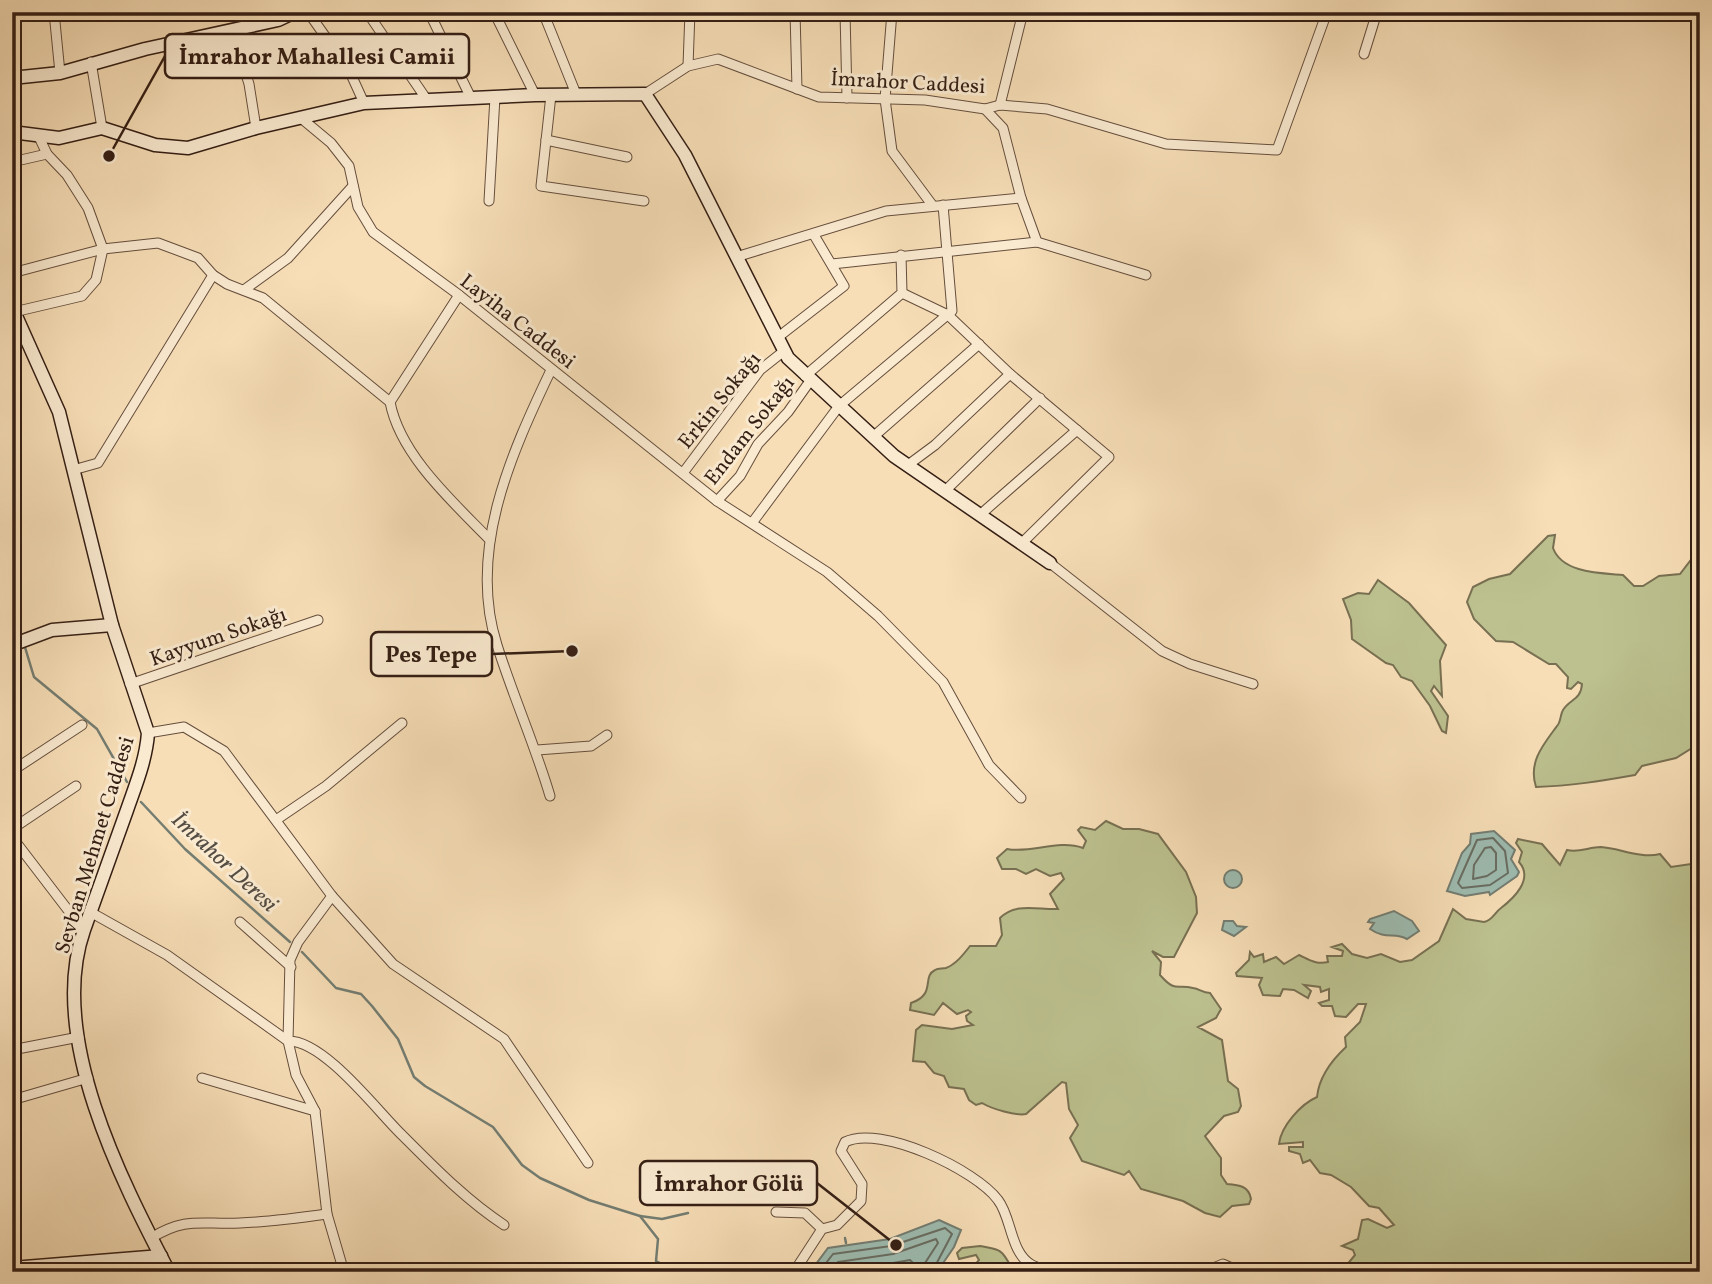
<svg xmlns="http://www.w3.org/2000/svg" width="1712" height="1284" font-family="Vollkorn,serif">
<rect width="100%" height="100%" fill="#f7deb7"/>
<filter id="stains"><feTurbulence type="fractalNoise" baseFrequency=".00286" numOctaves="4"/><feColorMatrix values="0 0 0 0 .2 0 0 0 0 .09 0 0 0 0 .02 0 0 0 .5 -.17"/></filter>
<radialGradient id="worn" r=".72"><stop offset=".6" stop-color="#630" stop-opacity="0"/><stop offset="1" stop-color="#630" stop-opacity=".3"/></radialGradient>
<g fill="#bcc18f" stroke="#787052" stroke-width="2">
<path d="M1555,535L1553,548C1562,573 1600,573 1623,575L1634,586H1643L1659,576L1680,574L1700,548V743L1676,758L1642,766L1635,775C1601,781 1571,786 1536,787C1528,762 1543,745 1557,726C1561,722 1560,715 1563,710C1570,699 1581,700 1582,684L1578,682L1571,689L1567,688L1568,677L1556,664H1549L1513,642L1496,641L1474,619L1467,602L1473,587L1489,579L1510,574L1548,536Z"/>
<polygon points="1378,580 1409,603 1446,645 1440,661 1442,696 1434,686 1431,691 1448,716 1446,733 1442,731 1430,706 1412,681 1401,677 1393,665 1386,663 1352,639 1351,620 1343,599 1358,593 1369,594"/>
<path d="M1106,821L1123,829H1139L1158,834L1186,872L1196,897L1197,913L1174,957H1163L1152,951L1161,962L1160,975C1176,993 1176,984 1193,988C1200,989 1202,993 1210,993L1221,1009L1216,1018L1198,1027L1222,1040L1228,1081L1238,1089L1241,1106L1238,1112L1224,1116L1205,1136L1221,1158V1175L1227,1184C1239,1185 1249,1186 1251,1199L1249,1204L1232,1206L1220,1217L1205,1213L1183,1201L1141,1189L1129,1171L1124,1175L1082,1161L1070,1138L1078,1125L1069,1109L1066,1083L1062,1082L1026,1114C1016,1116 992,1109 982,1103L976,1105L969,1100L964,1089L949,1087L944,1076L934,1073L925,1062L913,1061L916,1030L922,1025L952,1029L973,1025L967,1021L966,1016L971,1012L968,1010L957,1014L943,1003L934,1015L910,1010L911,1003C937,994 921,977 935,970C938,968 942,969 946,968C956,964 963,955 970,946H996L1002,935L1000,918C1016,902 1038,910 1058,909L1050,894L1064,879L1061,873L1050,876L1036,869L1026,874L1016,869H1002L997,858L1007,849C1031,854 1058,839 1083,848L1086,841L1078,830L1081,827L1095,830Z"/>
<path d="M1518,839L1542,844L1560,865L1567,850C1579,853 1589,847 1601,847C1619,848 1641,859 1660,854L1671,867L1691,864L1700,867V1272H1341L1355,1255L1353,1250L1342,1246L1358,1239L1362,1220L1368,1219L1387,1228L1394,1225L1379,1208L1369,1206L1351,1187L1331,1175L1320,1173L1310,1160L1303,1163L1300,1154L1289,1151V1147H1303V1142L1279,1144C1281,1126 1301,1104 1317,1097C1319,1077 1332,1060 1346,1047L1345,1037L1360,1022L1366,1004H1358L1346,1017L1335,1016L1332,1006H1322L1319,1003L1329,1000V989L1321,992L1320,987L1304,985L1311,991L1308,998L1294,990L1283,989L1280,996L1263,995L1259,985L1262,978L1237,976L1236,973L1249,960L1250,952L1254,957L1263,954L1264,962L1276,957L1284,964L1299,955C1308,959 1316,965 1328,962L1327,956H1342L1343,951L1332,947L1342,944L1352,954L1367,958L1381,954L1400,962L1412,960L1439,941L1453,909L1466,919L1484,922C1493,920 1494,913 1501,908C1514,898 1534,879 1519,862L1522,852L1516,843Z"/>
<path d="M980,1246C999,1250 1001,1248 1010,1265L1017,1267L1015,1271L969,1272L979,1260L976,1255L959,1259L957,1253L962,1248Z"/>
</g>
<g fill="#9dbcb1" stroke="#737d72" stroke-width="2">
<polygon points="1494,831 1515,850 1511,859 1519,872 1517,876 1490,895 1489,892 1465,896 1447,891 1462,853 1470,844 1471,834"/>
<circle cx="1233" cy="879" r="9"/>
<path d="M1394,911L1412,921L1419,931L1407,939C1394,932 1386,940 1370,929L1374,923L1368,922L1370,919Z"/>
<polygon points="1224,921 1233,921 1237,926 1246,927 1234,936 1222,930"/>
<polygon points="939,1220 961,1230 954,1247 937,1272 810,1272 828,1248 890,1239"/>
</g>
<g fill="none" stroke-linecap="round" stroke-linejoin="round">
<g stroke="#686d62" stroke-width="2">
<polygon points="1493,838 1505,851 1508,873 1490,885 1462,888 1458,883 1477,840"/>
<polygon points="1485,848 1491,847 1496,853 1496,870 1487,876 1473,879 1474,865"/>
<polyline points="819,1272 833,1254 891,1246 945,1228 952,1234 932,1272"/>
<polyline points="829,1272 838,1262 893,1254 936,1239 938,1243 925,1263 923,1272"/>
<polyline points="842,1272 910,1260 913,1263 913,1272"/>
</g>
<g stroke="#737d72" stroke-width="2.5">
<polyline points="12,617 14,620"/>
<polyline points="24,644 34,677 97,729 127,782"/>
<polyline points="141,802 185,849 290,942"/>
<polyline points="302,952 336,988 361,994 372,1006 398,1039 414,1077 425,1086 493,1127 522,1165 540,1178 589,1200 640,1216 658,1239 656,1261 677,1272"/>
<polyline points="640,1216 662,1219 688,1213"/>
<polyline points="845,1238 846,1243"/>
</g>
<defs>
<g id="street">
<polyline points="54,12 60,73"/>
<polyline points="308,12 349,70 364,103"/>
<polyline points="367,12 427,100"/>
<polyline points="429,12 471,98"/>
<polyline points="494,12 535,95"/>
<polyline points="543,12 576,94"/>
<polyline points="795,12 797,89"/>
<polyline points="845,12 847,98"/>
<polyline points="892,12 885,99 892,151 933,206"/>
<polyline points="1276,15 1277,12"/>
<polyline points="233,32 249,84 256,128"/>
<polyline points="1364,54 1377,12"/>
<polyline points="91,62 102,128"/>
<polyline points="688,66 690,12"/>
<polyline points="645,94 688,66 718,59 819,97 925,100 985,109 1000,105 1047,109 1166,144 1277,150 1327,12"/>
<polyline points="551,95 541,186 644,201"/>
<polyline points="1000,105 1023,12"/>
<polyline points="985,109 1003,128 1021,198 1037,242"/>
<polyline points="301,118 331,143 349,166 358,207 373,232 459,295 717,501 827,572 878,616 943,682 989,765 1021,798"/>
<polyline points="546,140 627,157"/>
<polyline points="12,162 47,154"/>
<polyline points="489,201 495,97"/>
<polyline points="736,257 886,211 1021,198"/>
<polyline points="832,264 1037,242 1146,275"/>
<path d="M12,273L103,249L158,243L198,258L213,275L227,284L263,298L390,402C400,455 453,502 490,540"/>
<polyline points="244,290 288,258 353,186"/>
<polyline points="902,293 948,315 1010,374 1109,457 1022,543"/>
<polyline points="14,312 82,296 96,280 103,249 88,208 67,175 47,154 39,137"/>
<polyline points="777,338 844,286 814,235"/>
<polyline points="805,376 902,293 901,255"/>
<polyline points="390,402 459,295"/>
<polyline points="873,437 979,344"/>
<polyline points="908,465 935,445 1010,374"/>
<polyline points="73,470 98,463 213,275"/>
<polyline points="683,473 760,370 784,351"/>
<polyline points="946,490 1040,398"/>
<polyline points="717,501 740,476 758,444 788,412 810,381"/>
<polyline points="981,514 1077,430"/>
<polyline points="752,523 839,406 952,311 943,205"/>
<polyline points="1050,563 1162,651 1190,664 1253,684"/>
<polyline points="130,684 318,620"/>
<polyline points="12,704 15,702"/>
<polyline points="148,733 184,727 224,751 332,896 393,964 504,1039 588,1163"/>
<polyline points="537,750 591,746 607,735"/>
<polyline points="12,771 82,725"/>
<path d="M550,796C535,745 513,696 497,645C467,551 511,454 551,370"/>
<polyline points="276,820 326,786 402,723"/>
<polyline points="12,829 76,786"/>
<polyline points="12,837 84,931"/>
<polyline points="332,896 298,942 290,960 288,1041 296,1075 315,1111 327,1214 344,1272"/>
<path d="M92,913L167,955L288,1041C324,1040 378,1112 402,1135C434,1167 466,1200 504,1225"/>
<polyline points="240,922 291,967"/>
<polyline points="12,1050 79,1037"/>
<polyline points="202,1078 315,1111"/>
<polyline points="12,1100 88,1078"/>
<polyline points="776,1212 805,1213 822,1229"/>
<path d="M151,1238C187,1216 202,1225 240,1223C269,1222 298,1218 327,1214"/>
<path d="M794,1272L822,1229L837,1225L861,1201L862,1184L841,1151L845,1142C880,1124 976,1170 998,1200C1012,1218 1010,1253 1032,1265C1055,1278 1118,1268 1148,1272"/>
<polyline points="1204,1272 1223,1264 1241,1272"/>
</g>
<g id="secondary">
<polyline points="12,78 60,73 145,49 278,20 295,12"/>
<polyline points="12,132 59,138 102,128 155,145 188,148 256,128 364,103 535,95 645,94 685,155 788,358 894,456 1050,563"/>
<path d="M12,307L59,412L112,625L148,733C146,760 136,784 127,810C113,850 98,890 84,930C47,1036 121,1180 169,1272"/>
<polyline points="12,645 52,630 112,625"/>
<polyline points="12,1268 161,1256"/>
</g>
</defs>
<use href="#street" stroke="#654e3d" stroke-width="11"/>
<use href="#secondary" stroke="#341e14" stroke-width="15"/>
<use href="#street" stroke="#faead0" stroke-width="9"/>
<use href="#secondary" stroke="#faead0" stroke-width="12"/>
</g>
<g text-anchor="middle" stroke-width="6" stroke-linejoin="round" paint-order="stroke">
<g font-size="21" fill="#341e14" stroke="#faead0">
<text transform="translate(908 82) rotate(3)" y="7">İmrahor Caddesi</text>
<text transform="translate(518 321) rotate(38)" y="7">Layiha Caddesi</text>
<text transform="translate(719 400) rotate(-51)" y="7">Erkin Sokağı</text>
<text transform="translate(749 430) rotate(-52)" y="7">Endam Sokağı</text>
<text transform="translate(218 636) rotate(-19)" y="7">Kayyum Sokağı</text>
<text transform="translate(94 845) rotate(-73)" y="7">Sevban Mehmet Caddesi</text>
</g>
<g font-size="23" font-style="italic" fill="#544d43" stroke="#faead0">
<text transform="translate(225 861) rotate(43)" y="8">İmrahor Deresi</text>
</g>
</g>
<path fill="none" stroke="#341e14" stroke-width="2.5" d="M109 156L165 56M572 651L492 654M896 1245L817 1183"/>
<g fill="#341e14" stroke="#faead0" stroke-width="2.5">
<circle cx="109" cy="156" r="7"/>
<circle cx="572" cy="651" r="7"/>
<circle cx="896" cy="1245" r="7"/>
</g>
<g fill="#faead0" stroke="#341e14" stroke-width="2.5">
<rect x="165" y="34" width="304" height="44" rx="7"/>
<rect x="371" y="632" width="121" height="44" rx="7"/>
<rect x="640" y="1161" width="177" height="44" rx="7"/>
</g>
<g font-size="23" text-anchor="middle" font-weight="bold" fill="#341e14">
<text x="317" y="64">İmrahor Mahallesi Camii</text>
<text x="431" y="662">Pes Tepe</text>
<text x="729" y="1191">İmrahor Gölü</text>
</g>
<rect width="1712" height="1284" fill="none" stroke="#f7deb7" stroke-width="42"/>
<rect x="14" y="14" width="1684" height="1256" fill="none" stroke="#341e14" stroke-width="3.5"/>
<rect x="21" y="21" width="1670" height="1242" fill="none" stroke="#341e14" stroke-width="2"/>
<rect width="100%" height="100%" filter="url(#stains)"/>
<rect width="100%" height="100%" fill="url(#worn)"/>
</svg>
